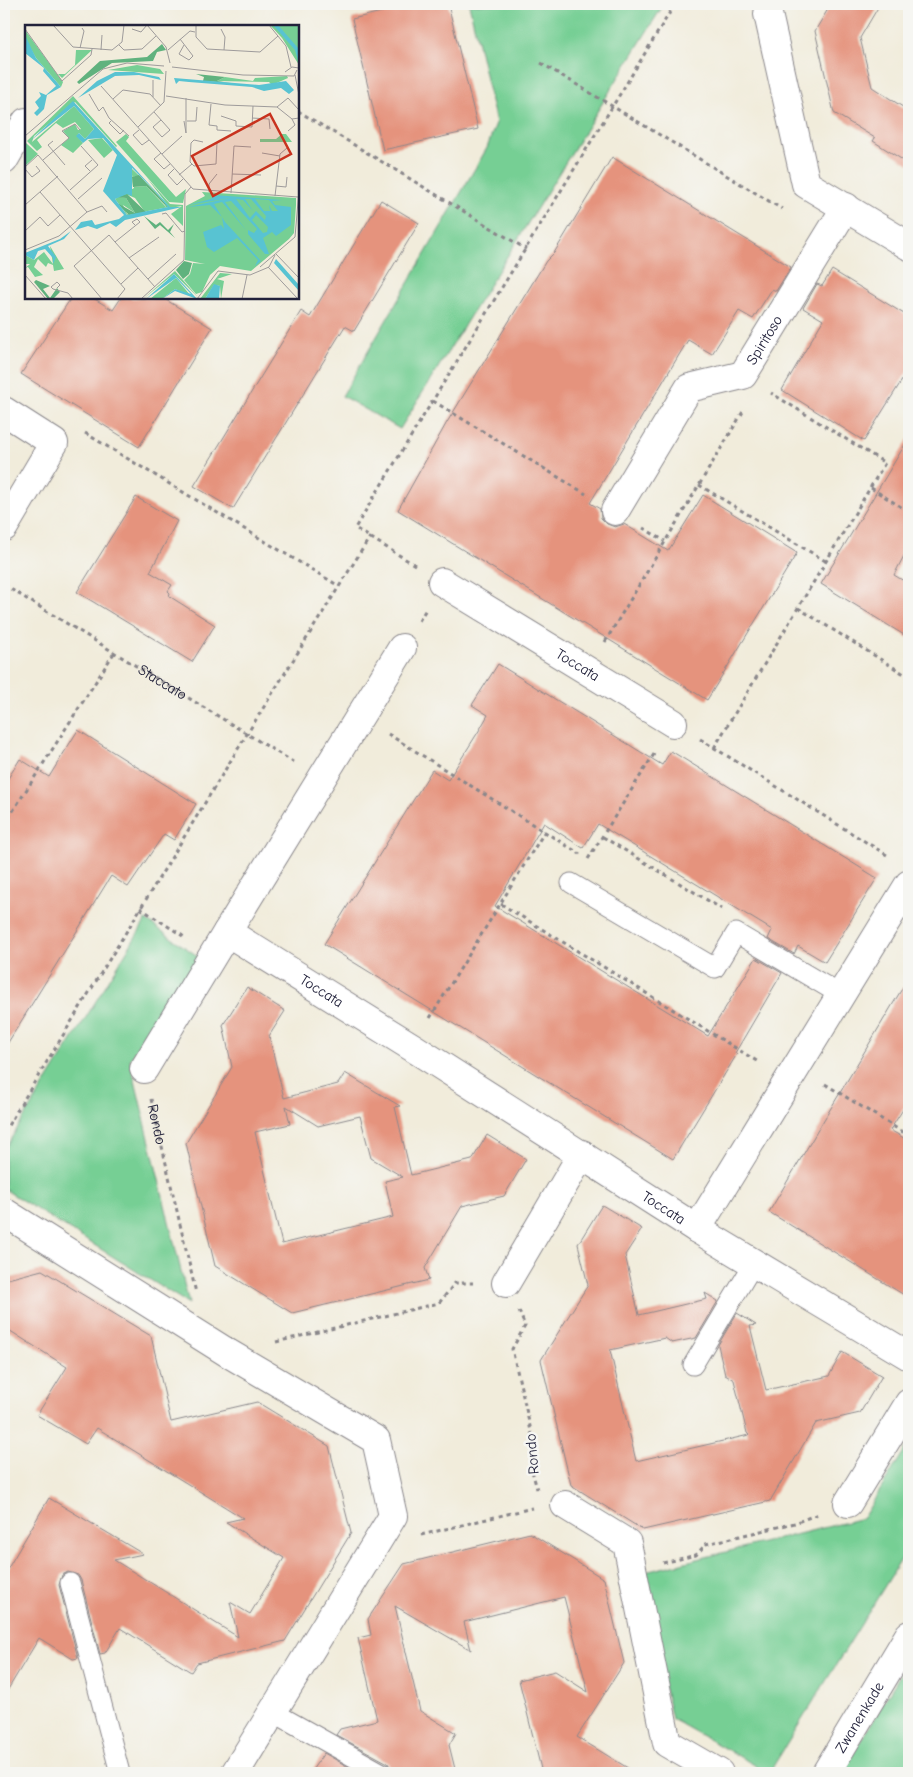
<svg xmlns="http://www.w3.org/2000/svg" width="913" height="1777" font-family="'Comic Neue',sans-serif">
<rect width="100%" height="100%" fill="#f6f6f2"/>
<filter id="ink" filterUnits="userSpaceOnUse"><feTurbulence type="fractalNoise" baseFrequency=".02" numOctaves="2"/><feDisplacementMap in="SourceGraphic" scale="10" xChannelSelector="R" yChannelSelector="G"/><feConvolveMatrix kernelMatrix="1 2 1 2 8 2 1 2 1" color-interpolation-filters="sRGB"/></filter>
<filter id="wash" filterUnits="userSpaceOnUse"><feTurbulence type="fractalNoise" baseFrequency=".0096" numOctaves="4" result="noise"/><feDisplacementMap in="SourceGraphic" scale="20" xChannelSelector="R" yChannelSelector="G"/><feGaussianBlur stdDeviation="1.12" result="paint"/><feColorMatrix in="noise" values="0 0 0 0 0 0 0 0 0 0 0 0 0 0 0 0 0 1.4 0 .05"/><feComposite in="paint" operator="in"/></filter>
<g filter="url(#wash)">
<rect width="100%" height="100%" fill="#f1ecdb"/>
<g fill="#76cf94" stroke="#4c7868">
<polygon points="469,4 664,4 400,429 342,396 487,148 496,123"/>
<polygon points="146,920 199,957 130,1060 189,1304 4,1189 4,1150"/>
<polygon points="909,1443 909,1547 769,1773 672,1719 637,1574 863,1518"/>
<polygon points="909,1660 909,1773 841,1773"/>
</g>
<g id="blocks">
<g fill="#e5937d" fill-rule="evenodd">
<polygon points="415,4 448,4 478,129 383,150 352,19"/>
<polygon points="831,4 880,4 860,38 872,87 909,111 909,164 873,141 875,138 834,113 815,31"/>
<polygon points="612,157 791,267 776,291 772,289 753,319 739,311 712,354 688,340 590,503 600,509 601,518 607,524 615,527 624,524 668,551 703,495 797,553 707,700 398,510 446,424 546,261 554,253"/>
<polygon points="381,200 419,223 354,331 345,326 233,509 194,486 301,311 310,317"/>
<polygon points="832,270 909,317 909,369 864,441 782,390 823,320 803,308 817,284 822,286"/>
<polygon points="71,298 93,298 113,310 121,298 163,298 212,328 139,447 21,374"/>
<polygon points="909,438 909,546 894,575 909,584 909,638 821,584"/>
<polygon points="136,497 177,521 150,572 172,585 168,591 170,593 169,596 215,625 192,662 77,592"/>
<polygon points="498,664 662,765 671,751 877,878 825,962 798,946 794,954 768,939 772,930 598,824 583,848 544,823 495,906 708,1036 756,958 782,973 735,1053 737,1054 673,1159 324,944 432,770 448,780 480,729 488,715 472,705"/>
<polygon points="78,730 196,804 174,840 164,834 128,887 111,876 4,1049 4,785 20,759 49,777"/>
<polygon points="909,977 909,1100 890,1130 909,1141 909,1298 769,1212"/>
<path d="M247,987L285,1011L269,1036L284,1098L338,1084L345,1073L400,1106L395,1107L411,1175L472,1160L487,1135L526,1159L504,1196L462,1206L425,1268L429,1280L292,1313L215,1266L186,1143L232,1067L223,1025ZM286,1106L318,1126L360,1116L371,1158L403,1177L385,1181L393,1217L282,1244L255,1132L290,1124Z"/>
<polygon points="602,1205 642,1229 625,1255 639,1315 707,1299 705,1293 718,1301 696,1338 672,1343 665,1338 610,1350 636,1461 749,1435 747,1433 734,1380 725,1375 718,1345 737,1313 756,1325 750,1326 766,1390 829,1376 842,1352 882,1376 860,1413 816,1423 770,1501 643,1530 571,1485 541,1360 588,1285 578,1244"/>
<polygon points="42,1270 151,1336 171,1422 257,1402 329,1446 351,1533 285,1641 197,1663 191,1672 120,1628 105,1653 100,1654 81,1580 78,1575 68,1572 62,1575 59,1585 78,1658 73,1659 39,1638 4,1696 4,1575 49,1498 143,1554 114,1560 238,1637 230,1602 250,1614 284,1558 226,1522 243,1518 97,1428 86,1444 37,1415 67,1367 4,1327 4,1280"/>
<polygon points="530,1533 604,1579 624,1663 577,1737 636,1773 542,1773 519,1680 555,1671 588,1692 564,1597 464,1622 471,1650 395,1606 420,1711 456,1733 449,1745 456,1773 393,1773 388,1763 336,1735 340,1729 377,1720 358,1638 371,1635 368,1619 404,1564"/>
<polygon points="324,1753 359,1773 310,1773"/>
</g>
</g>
</g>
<g filter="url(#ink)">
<use href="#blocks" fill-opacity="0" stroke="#8a878b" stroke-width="1"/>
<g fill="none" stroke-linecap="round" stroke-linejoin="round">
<defs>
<g id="lane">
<polyline points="571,883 715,968 736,933 841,995"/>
<polyline points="693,1365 754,1263"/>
<polyline points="70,1583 120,1773"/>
<polyline points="273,1712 382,1773"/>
</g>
<g id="street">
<polyline points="768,14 806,184 909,246"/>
<polyline points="4,160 26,122"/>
<polyline points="4,411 54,443 4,527"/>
<path id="s3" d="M615,511L689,388L743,375L846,207"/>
<path id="s4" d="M442,582L673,723"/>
<path id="s5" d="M402,648L227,932L412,1047L697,1229L909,1356"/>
<polyline points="144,1069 227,932"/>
<polyline points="4,1212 228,1353 376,1440 393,1516 235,1773"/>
<polyline points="697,1229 909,884"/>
<polyline points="506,1283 582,1154"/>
<polyline points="848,1503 909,1403"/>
<polyline points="565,1505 627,1543 667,1743 719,1773"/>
<path id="s6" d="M826,1773L909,1635"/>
</g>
</defs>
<use href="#lane" stroke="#8a878b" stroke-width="21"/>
<use href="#street" stroke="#8a878b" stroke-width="30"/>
<g stroke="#8a878b" stroke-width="3" stroke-dasharray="4 4" stroke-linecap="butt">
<polyline points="541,63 782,209"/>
<polyline points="298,111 526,249"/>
<polyline points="433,401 586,494"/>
<polyline points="85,433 339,586"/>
<polyline points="699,485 827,562"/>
<polyline points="871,488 909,512"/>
<polyline points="643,528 665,541"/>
<polyline points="415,565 355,528 675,4"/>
<path id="s1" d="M4,585L293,762"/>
<polyline points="798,608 909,677"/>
<polyline points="419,621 426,609"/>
<polyline points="605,642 744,410"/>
<polyline points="388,734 580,854"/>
<polyline points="700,739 890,857"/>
<polyline points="714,748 885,463 771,393"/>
<polyline points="4,825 114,653"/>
<polyline points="603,837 722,909"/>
<polyline points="588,859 656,751"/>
<polyline points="501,904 760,1063"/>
<polyline points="140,908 186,938"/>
<polyline points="430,1018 545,831"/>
<polyline points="825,1084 909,1136"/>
<path id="s2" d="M151,1099L196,1293"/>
<polyline points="4,1132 247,734 370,537"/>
<polyline points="519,1311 525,1326 512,1349 535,1448 531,1467 537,1489"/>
<polyline points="276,1342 439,1303 455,1283 473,1283"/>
<polyline points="421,1535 532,1508"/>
<polyline points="663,1563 696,1555 706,1544 795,1523 818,1514"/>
</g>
<use href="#lane" stroke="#fff" stroke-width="19"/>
<use href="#street" stroke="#fff" stroke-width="28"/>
</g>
</g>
<g text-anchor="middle" stroke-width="5" stroke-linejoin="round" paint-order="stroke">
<g font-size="15" fill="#22223b" stroke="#f6f6f2">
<text dy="5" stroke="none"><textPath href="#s3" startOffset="240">Spiritoso</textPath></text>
<text dy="5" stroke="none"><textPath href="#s4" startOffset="159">Toccata</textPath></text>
<text dy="5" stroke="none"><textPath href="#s1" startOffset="186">Staccato</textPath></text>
<text dy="5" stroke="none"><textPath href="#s5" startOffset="445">Toccata</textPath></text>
<text dy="5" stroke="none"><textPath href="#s2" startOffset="26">Rondo</textPath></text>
<text dy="5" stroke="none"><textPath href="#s5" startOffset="850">Toccata</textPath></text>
<text transform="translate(532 1454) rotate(-95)" y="5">Rondo</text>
<text dy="5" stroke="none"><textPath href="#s6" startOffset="65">Zwanenkade</textPath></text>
</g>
</g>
<g transform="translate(25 25)">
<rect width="274" height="274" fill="#f1ecdb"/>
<path d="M245,0H273L274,40L257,13ZM0,5L38,57L36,62L11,33L0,13ZM51,25H67L37,53L33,49H40L50,40ZM112,40L135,44L139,49L83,45ZM262,51L263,53L247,60L244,57L192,56L200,52L228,56L230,53ZM48,71L92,121L91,122L50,77L9,111L7,117L49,81L69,104L60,114L54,108L52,111L58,118L48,128L36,120L44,113L38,106L50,99L53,105L56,104L50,97L38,103L31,98L12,115L17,122L12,126L2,116ZM101,109L104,112L101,116L151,172L161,164L158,178L144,177L91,117ZM257,109H261L267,117H235V114H251ZM77,113L88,125L79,133L63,115ZM1,118L13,129L0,141V119ZM106,143L127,163L144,182L102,190L90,174L109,163ZM115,151L140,178L141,182L121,161L108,162L107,152ZM103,170L110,173L120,187L131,186L120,189H102L98,180L110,188L101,173L96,172ZM122,153L145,179L158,180V201L146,189L157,181L145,183ZM177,167L271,173V180L269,208L264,214L226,246L195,241L185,250L177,267L171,269L159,255L165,249L168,238L180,239L160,235L161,181L180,171ZM25,221L39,244L29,246L28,240L23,238L21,242L13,234L9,242L18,250L10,252L3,242L0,243L5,239H0V230L9,235L19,227L28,239ZM150,246L172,271L149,249L118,274ZM195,248L207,249L192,254L199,256L196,274L195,261L189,260L180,274H175ZM151,253L165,270L150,264L137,274H125Z" fill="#76cf94" fill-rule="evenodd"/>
<path d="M137,19L141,25L132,27L128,36L87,38L54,59L52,57L75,36L122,32ZM171,49L200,52L192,56L206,58L178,56L179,52ZM114,150L140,178L142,182L121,161L108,162L107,152ZM102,169L121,187L131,186L104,190L92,178L110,188L101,173L92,172ZM119,191L131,200L135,197L143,205L149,199L145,207L150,213L135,200L130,204ZM159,236L167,238L164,249L158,254L151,245ZM11,255L25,261L18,264L25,273L32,263L35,267L28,274H23L9,257Z" fill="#60b27e"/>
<path d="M248,0H253L273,23L274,39L270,25ZM0,10L11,33L36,62L22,70L19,84L12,91L9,88L14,83L10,77L16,71L14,67L21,70L31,61L18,46L19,43L0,28ZM90,47H109L134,52L136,55L114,50L90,51L53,73L72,56ZM149,53L234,60L261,56L269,65L264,69L256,63L239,66L227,62L164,57L154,56L151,59ZM48,76L145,182H157L100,195L91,202L85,198L72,204L63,201L50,205L56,197L67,195L70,200L94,194L99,190L78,166L92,130L78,113L63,114L58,118L51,111L54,108L60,114L69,104L49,81L5,116ZM107,143L127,163L143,182L102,190L90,174L102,169L107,171ZM188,170L257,175L247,176L250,180L266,182V200L251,211L247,207L238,213L244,229H240L223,209V205L229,208L232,204L206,176L200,177L221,205L197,177L189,179L200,197L236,236L230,241L233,235L212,213L189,227L182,222L178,207L196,200L199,204L197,192L185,180L163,182L205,173L163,180L186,174ZM211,174L218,175L228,186L220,174H226L241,191L240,195L231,186L225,193ZM230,174L244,175L253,186H247L244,180L245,186H239ZM231,190L243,202L242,207L238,208L227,195ZM46,206L39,214L23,221L31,232L28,239V233L20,224L13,226L9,235L0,230V228L35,214ZM251,234L274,260V266L249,238ZM149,249L172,274L150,266L137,274L150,264L166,269L151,253L121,274ZM189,259L195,261L194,274H180Z" fill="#58c3d2" fill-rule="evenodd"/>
<path fill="none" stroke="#9e9b9b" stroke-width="1" d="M28,0L48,22L87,25L97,17L99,0M122,0L141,22L145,38M171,0V12L182,24L235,27L253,11M244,0L261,21L266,42M0,4L37,56L66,30L67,24M107,4L116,7L122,0M196,4L200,12L199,25M155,14L168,31L164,35L154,29L159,20M94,20L99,25L117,24L131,11M55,23L59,6L57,3M76,25L77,10M143,25L165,6L170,7M147,42L218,50L269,51L272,45M260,47L267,42L274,43M270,50L274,70M76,61L168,164L273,172M64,69L74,86L78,82L84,93L104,111M141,71L200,80L252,82L267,94L274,93M128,72V55M88,74L98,65L125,69L136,81M186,79L184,100L192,101V105L206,106M252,82L263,73L274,85M129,87L145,105L137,112L128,102L136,95M196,91L211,96V101L227,102L228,81M227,93L244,94L245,104M86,96L84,98L95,109L99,105M159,96L161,108V73M162,96H171L172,82M113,102L139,77L141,46M114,105L108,110L117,120L124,115M263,106L270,100L267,94M0,111L78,44L102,38L139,41M28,116L23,120L40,140M178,117L169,115L166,118L165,137L169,141L191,139L192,117M136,128L129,134L139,144L145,139M237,128L255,131M137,129L157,111M18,135L44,113L37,106L50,99L55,105M0,142L13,130L62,187M0,144L7,152L15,146L11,141M149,144L143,150L152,160L158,154M65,146L60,141L67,135M207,149L236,150M154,150L167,139M251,161L261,162L262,152M45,165L73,140L56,121M15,167L100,264L92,274M184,167V159L192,149M206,168L209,121L226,122M250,171L255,129L262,123M53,174L77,153M0,180L33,151M137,189L141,188L157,207L160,206M110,200L107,197L112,194L115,197L90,217L130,262M0,206L15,192L23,201L35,190M0,225L34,211L62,187L77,181L82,187M251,229L274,253M104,233L134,212M235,242L270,212L274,165M243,242L273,274M0,250L21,274M123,254L151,229M96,259L113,243M32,263L35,260L32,257L26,262L28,264L43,268L48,274M77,274L49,241L84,210L90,217M116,274L159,235L160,169L166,162M172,274L193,246L225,250L244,242L250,230M217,274L222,250"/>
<path fill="#c8321e" fill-opacity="0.15" stroke="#c8321e" stroke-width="2.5" d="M245,89L266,129L188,171L167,131Z"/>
<rect width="274" height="274" fill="none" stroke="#22223b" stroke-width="2.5"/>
</g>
<rect width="913" height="1777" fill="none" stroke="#f6f6f2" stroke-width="20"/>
</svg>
